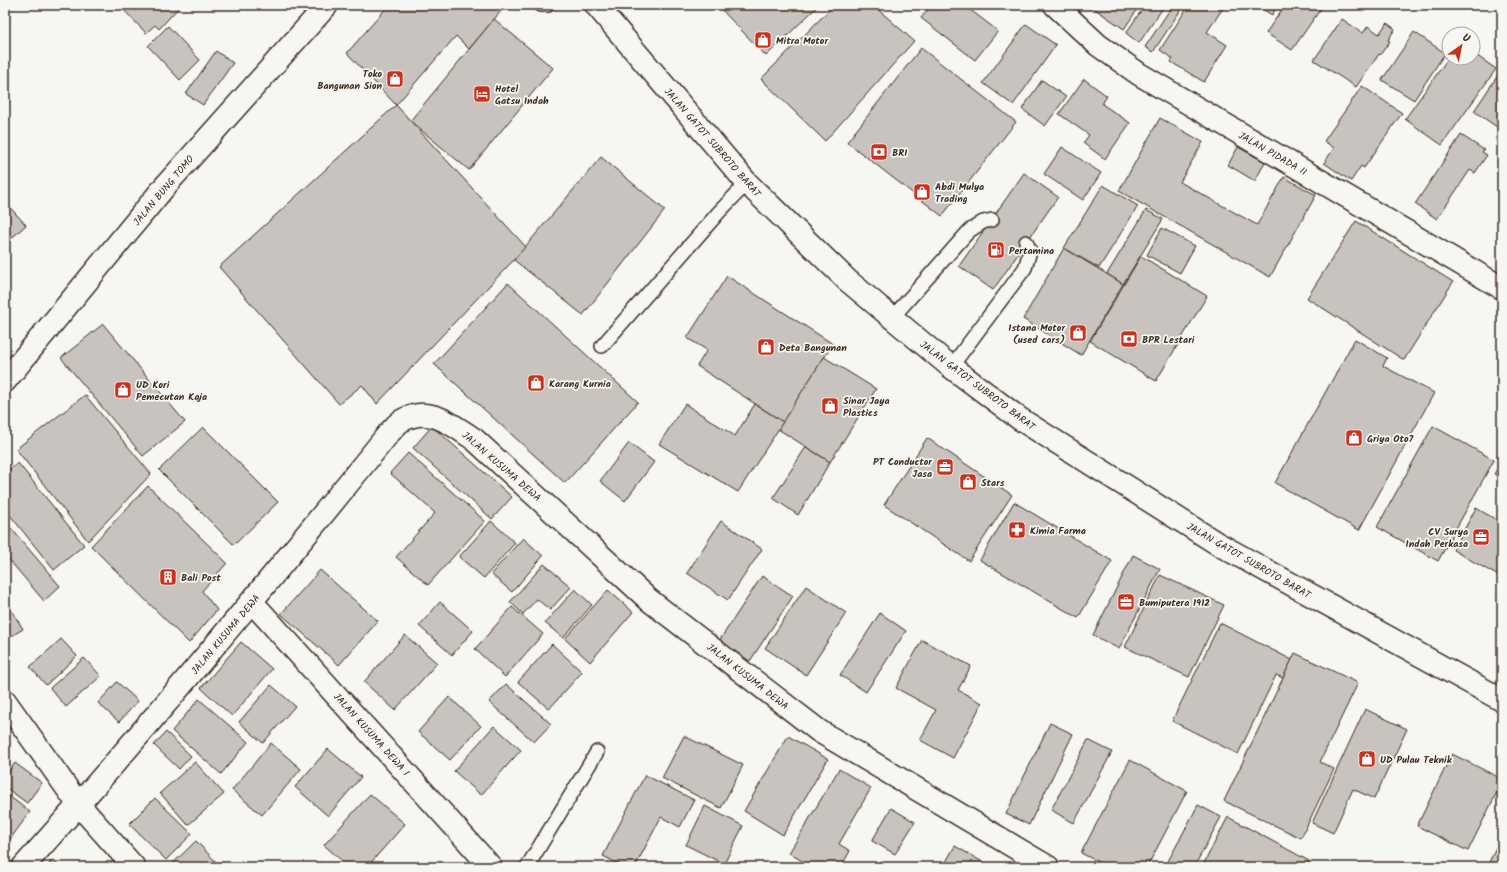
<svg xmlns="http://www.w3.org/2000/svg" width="1507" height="872" font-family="Kalam,sans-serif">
<rect width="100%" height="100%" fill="#f6f6f2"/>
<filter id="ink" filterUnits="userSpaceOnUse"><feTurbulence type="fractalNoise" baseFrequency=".025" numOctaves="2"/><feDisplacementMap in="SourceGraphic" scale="8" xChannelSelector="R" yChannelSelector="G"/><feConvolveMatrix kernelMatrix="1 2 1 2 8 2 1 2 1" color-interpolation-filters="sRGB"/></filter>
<g filter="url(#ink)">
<g fill="#c8c3be" stroke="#3b2a1e">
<polygon points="119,5 179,5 180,6 159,29 155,25 146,33"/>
<polygon points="389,5 506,5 469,49 456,36 396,105 347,53"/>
<polygon points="717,5 819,5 766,56"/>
<polygon points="834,5 873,5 914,41 825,141 761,79"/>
<polygon points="932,5 964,5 998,31 975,60 921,18"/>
<polygon points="1089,5 1140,5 1124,29"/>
<polygon points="1145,5 1165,5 1139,43 1126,33"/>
<polygon points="1173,5 1184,5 1153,52 1145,47"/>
<polygon points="1189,5 1219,5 1223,8 1207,32 1227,45 1204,82 1171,62 1173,59 1160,50"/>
<polygon points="1256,5 1278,5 1272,15"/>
<polygon points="1285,5 1319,5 1322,7 1292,50 1266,33"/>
<polygon points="494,19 553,68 469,170 410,121"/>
<polygon points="1342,19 1363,33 1368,26 1379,34 1387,23 1395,29 1388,40 1390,41 1380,55 1379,54 1356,87 1314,60"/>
<polygon points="1026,24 1056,45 1013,105 983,83"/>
<polygon points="168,26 200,60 180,80 148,46"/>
<polygon points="1414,32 1445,53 1414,100 1382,80"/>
<polygon points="921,48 1016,122 942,216 847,142"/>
<polygon points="216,51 233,63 203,105 186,94"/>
<polygon points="1473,53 1496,69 1442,145 1405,119 1449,57 1449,58 1473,58"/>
<polygon points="1502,69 1502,129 1501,130 1474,111"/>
<polygon points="1084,79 1107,96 1102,104 1130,123 1105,159 1083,143 1089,135 1059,114"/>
<polygon points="1042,80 1066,97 1045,126 1022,109"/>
<polygon points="1362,86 1402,113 1364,168 1361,166 1351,181 1324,163 1334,148 1324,141"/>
<polygon points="396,105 526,247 377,404 362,385 339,404 219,267"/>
<polygon points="1160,118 1203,142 1180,182 1257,225 1284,177 1316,195 1270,277 1119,191"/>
<polygon points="1461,135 1484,150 1482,152 1487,155 1475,173 1470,170 1437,219 1415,204"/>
<polygon points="1062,147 1101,173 1083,200 1044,174"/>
<polygon points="1238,147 1265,162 1255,181 1228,165"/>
<polygon points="601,157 665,210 583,315 514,260"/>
<polygon points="1024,173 1058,197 993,290 959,266"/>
<polygon points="1103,185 1138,206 1099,268 1064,248"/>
<polygon points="5,202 26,225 5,244"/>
<polygon points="1146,210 1163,219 1123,284 1107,274"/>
<polygon points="1356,221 1453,282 1404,360 1307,298"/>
<polygon points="1162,228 1195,246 1180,273 1147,255"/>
<polygon points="1064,248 1123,284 1081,355 1023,319"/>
<polygon points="1141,256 1207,296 1156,381 1090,341"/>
<polygon points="727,276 833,344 783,422 697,366 707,350 687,338"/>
<polygon points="508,283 638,402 565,483 434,364"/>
<polygon points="103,324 185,422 143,456 61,358"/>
<polygon points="1355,339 1387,358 1383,366 1434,393 1359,530 1275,483"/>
<polygon points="824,357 876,389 830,462 778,429"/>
<polygon points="85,395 151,474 88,541 16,449"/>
<polygon points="685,404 735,436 755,404 783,422 738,492 659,444"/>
<polygon points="432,426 512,497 492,519 413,448"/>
<polygon points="1433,426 1494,460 1438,561 1377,527"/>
<polygon points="203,427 278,502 234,545 159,470"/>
<polygon points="927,438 1012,495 969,561 884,505"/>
<polygon points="629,443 654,462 625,501 600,481"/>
<polygon points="806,447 830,462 798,515 773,498"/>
<polygon points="408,453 485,521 428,585 396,557 435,513 390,473"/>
<polygon points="1502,461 1502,478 1494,474"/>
<polygon points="18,463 84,545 54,570 5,509 5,473"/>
<polygon points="148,486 227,563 202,591 217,610 189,643 91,546"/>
<polygon points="1014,502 1112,561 1078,618 980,560"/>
<polygon points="1476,508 1502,523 1502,578 1453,550"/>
<polygon points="5,521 60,586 44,601 5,555"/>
<polygon points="491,521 515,543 484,578 459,557"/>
<polygon points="721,521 762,549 728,600 687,573"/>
<polygon points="523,538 543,556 512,592 491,574"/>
<polygon points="1133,555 1160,569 1119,649 1093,635"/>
<polygon points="544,564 571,587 550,610 537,599 523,614 510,602"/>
<polygon points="320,570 378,621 339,665 281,614"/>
<polygon points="1160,575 1224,605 1189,677 1125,647"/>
<polygon points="762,576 793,596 750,661 719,641"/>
<polygon points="806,586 846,613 806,675 765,648"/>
<polygon points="575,589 592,605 563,638 545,623"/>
<polygon points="608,590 633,612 590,662 565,639"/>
<polygon points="5,600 23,629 5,640"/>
<polygon points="440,602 473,631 452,655 419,626"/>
<polygon points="512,607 543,634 505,677 475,649"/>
<polygon points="880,613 906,631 866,692 840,675"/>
<polygon points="1220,623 1292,660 1283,678 1276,675 1238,754 1172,721"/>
<polygon points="405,635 437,663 395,710 364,682"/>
<polygon points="61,639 77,656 46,685 30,667"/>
<polygon points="922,640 971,666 958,690 982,703 953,758 920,740 936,710 896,688"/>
<polygon points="241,642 272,669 232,716 201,688"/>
<polygon points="552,644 582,672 549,709 518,682"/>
<polygon points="1295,653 1358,683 1320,762 1334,769 1301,838 1224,801"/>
<polygon points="84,658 101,676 66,707 50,688"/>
<polygon points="117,682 138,701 119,722 98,703"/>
<polygon points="506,684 551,724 534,742 489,702"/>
<polygon points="271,685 295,706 263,743 239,722"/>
<polygon points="449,697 481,726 450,760 418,732"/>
<polygon points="199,699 248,742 221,774 172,731"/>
<polygon points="1365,709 1407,729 1374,799 1353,789 1333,833 1312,823"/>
<polygon points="1050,723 1073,734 1029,825 1006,814"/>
<polygon points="494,726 521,750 481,795 454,771"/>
<polygon points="166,732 191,756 179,769 154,745"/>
<polygon points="684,736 743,765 721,808 662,778"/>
<polygon points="788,736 828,759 783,835 744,811"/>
<polygon points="1088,740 1112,752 1074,823 1051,810"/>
<polygon points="271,743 301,769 262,815 232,790"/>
<polygon points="328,749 361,777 328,816 295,787"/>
<polygon points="1452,754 1502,779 1502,782 1468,851 1417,826"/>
<polygon points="1130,760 1187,791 1147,867 1108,867 1081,853"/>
<polygon points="195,762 224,794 188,825 160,793"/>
<polygon points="15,763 42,783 27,803 5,787 5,777"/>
<polygon points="839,769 871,788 839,844 850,851 841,867 812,867 789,853"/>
<polygon points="645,775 694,800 680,827 661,817 635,867 625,867 603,856"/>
<polygon points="5,793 30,812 5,846"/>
<polygon points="370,794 405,824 367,867 349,867 324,845"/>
<polygon points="155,798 192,834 166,860 129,824"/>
<polygon points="1198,805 1221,817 1194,867 1165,867"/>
<polygon points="705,806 743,826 724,864 686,845"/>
<polygon points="891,808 915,822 895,854 872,841"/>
<polygon points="1228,817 1309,861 1306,867 1202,867"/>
<polygon points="1502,834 1502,867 1487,867"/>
<polygon points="196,841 221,867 169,867"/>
<polygon points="955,846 991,867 943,867"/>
<polygon points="52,860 61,867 47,867"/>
<polygon points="320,862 326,867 315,867"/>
</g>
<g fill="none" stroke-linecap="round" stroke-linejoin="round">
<defs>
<g id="service">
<polyline points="541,5 548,5"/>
<polyline points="892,318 969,231 983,222 992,220"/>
<polyline points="602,346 719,212 747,183"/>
<polyline points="951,367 1025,268 1030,251 1026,242"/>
<polyline points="527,867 597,752"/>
</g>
<g id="minor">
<polyline points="1055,5 1098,45 1139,74 1502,288"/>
<polyline points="5,381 166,185 327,5"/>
<polyline points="252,602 491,867"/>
<polyline points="5,701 79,805 134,867"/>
<path d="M23,867C150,726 270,580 389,433C393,429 398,422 403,420C430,405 452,425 474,439L649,600L819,731L1048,867"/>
</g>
<polyline id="trunk" points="596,5 747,183 847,280 951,367 1020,419 1218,544 1502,700"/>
</defs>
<use href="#service" stroke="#3b2a1e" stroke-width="16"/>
<use href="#minor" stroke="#3b2a1e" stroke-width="25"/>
<use href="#trunk" stroke="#3b2a1e" stroke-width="25"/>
<use href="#service" stroke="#f6f6f2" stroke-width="13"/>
<use href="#minor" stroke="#f6f6f2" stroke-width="22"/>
<use href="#trunk" stroke="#f6f6f2" stroke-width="22"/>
</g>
</g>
<defs>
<symbol id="shop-square" viewBox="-11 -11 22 22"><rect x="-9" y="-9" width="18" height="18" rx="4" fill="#c8321e" stroke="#f6f6f2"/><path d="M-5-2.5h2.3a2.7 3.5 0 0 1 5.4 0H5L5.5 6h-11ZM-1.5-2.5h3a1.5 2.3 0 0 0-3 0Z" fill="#fff"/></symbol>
<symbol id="hotel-square" viewBox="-11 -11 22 22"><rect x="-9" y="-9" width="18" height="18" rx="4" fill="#c8321e" stroke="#f6f6f2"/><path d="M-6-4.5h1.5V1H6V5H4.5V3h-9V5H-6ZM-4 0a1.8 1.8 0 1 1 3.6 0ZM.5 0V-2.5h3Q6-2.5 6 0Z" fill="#fff"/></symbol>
<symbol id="bank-square" viewBox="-11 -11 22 22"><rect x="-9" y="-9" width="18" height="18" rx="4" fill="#c8321e" stroke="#f6f6f2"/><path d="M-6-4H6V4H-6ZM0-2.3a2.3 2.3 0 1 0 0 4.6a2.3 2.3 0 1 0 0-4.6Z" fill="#fff"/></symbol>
<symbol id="fuel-square" viewBox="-11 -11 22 22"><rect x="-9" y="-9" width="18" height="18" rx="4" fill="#c8321e" stroke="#f6f6f2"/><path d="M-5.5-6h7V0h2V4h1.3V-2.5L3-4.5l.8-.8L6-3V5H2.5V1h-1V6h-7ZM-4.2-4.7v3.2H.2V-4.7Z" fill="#fff"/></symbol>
<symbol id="office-square" viewBox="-11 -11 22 22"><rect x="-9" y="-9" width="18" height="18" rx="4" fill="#c8321e" stroke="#f6f6f2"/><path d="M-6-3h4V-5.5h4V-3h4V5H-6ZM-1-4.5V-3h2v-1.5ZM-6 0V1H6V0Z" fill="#fff"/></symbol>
<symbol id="pharmacy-square" viewBox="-11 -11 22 22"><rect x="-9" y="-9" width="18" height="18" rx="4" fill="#c8321e" stroke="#f6f6f2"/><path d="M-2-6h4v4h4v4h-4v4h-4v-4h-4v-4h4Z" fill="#fff"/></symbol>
<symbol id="building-square" viewBox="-11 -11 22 22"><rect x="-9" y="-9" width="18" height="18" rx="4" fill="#c8321e" stroke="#f6f6f2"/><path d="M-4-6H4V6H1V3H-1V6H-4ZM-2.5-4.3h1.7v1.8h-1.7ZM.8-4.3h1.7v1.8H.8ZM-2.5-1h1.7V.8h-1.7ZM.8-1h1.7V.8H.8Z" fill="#fff"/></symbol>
</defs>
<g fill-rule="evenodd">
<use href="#shop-square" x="753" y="30" width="20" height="20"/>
<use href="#shop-square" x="385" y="69" width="20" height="20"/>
<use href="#hotel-square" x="472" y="84" width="20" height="20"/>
<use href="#bank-square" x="869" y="142" width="20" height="20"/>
<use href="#shop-square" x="912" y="182" width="20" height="20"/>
<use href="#fuel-square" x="986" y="240" width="20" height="20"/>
<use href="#shop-square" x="1068" y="323" width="20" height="20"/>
<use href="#bank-square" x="1119" y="329" width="20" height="20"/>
<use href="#shop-square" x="756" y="337" width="20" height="20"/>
<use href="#shop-square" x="526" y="373" width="20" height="20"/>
<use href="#shop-square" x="113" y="380" width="20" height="20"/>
<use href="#shop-square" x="820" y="396" width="20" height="20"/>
<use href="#shop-square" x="1344" y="428" width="20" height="20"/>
<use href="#office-square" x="935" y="457" width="20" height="20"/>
<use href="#shop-square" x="958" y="472" width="20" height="20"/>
<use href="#pharmacy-square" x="1007" y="520" width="20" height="20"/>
<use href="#office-square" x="1471" y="527" width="20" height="20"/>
<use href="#building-square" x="158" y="567" width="20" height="20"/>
<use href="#office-square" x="1116" y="592" width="20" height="20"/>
<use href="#shop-square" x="1357" y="749" width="20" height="20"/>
</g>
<g text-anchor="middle" stroke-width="3.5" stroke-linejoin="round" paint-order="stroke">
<g font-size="10" font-weight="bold" fill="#3b2a1e" stroke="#f6f6f2" text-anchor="start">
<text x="776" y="44">Mitra Motor</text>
<text x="382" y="77" text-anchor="end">Toko<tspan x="382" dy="12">Bangunan Sion</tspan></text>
<text x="495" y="92">Hotel<tspan x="495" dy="12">Gatsu Indah</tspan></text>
<text x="892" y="156">BRI</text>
<text x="935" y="190">Abdi Mulya<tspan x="935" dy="12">Trading</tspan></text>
<text x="1009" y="254">Pertamina</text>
<text x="1065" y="331" text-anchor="end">Istana Motor<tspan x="1065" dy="12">(used cars)</tspan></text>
<text x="1142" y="343">BPR Lestari</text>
<text x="779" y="351">Deta Bangunan</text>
<text x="549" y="387">Karang Kurnia</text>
<text x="136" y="388">UD Kori<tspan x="136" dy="12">Pemecutan Kaja</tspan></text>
<text x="843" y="404">Sinar Jaya<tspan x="843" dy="12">Plastics</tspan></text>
<text x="1367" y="442">Griya Oto7</text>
<text x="932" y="465" text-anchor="end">PT Conductor<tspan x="932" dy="12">Jasa</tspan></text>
<text x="981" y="486">Stars</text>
<text x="1030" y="534">Kimia Farma</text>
<text x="1468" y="535" text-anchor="end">CV Surya<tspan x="1468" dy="12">Indah Perkasa</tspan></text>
<text x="181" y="581">Bali Post</text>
<text x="1139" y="606">Bumiputera 1912</text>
<text x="1380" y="763">UD Pulau Teknik</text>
</g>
<g font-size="10" fill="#3b2a1e" stroke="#f6f6f2">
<text transform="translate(713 142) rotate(49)" y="4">JALAN GATOT SUBROTO BARAT</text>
<text transform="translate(1273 153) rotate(30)" y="4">JALAN PIDADA II</text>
<text transform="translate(163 190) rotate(-50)" y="4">JALAN BUNG TOMO</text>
<text transform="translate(978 385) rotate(37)" y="4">JALAN GATOT SUBROTO BARAT</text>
<text transform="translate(502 466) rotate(41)" y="4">JALAN KUSUMA DEWA</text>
<text transform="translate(1249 560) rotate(30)" y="4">JALAN GATOT SUBROTO BARAT</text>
<text transform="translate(225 634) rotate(-50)" y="4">JALAN KUSUMA DEWA</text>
<text transform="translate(748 676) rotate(38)" y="4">JALAN KUSUMA DEWA</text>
<text transform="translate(372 734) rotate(48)" y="4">JALAN KUSUMA DEWA I</text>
</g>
</g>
<rect width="1507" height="872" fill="none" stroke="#f6f6f2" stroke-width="20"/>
<rect x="10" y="10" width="1487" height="852" fill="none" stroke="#3b2a1e" stroke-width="1.5" filter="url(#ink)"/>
<g transform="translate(1461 46) rotate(33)"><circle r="19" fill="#f6f6f2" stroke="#aba49d"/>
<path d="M0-3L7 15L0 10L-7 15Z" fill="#c8321e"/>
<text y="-6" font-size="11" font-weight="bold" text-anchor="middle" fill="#3b2a1e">U</text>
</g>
</svg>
